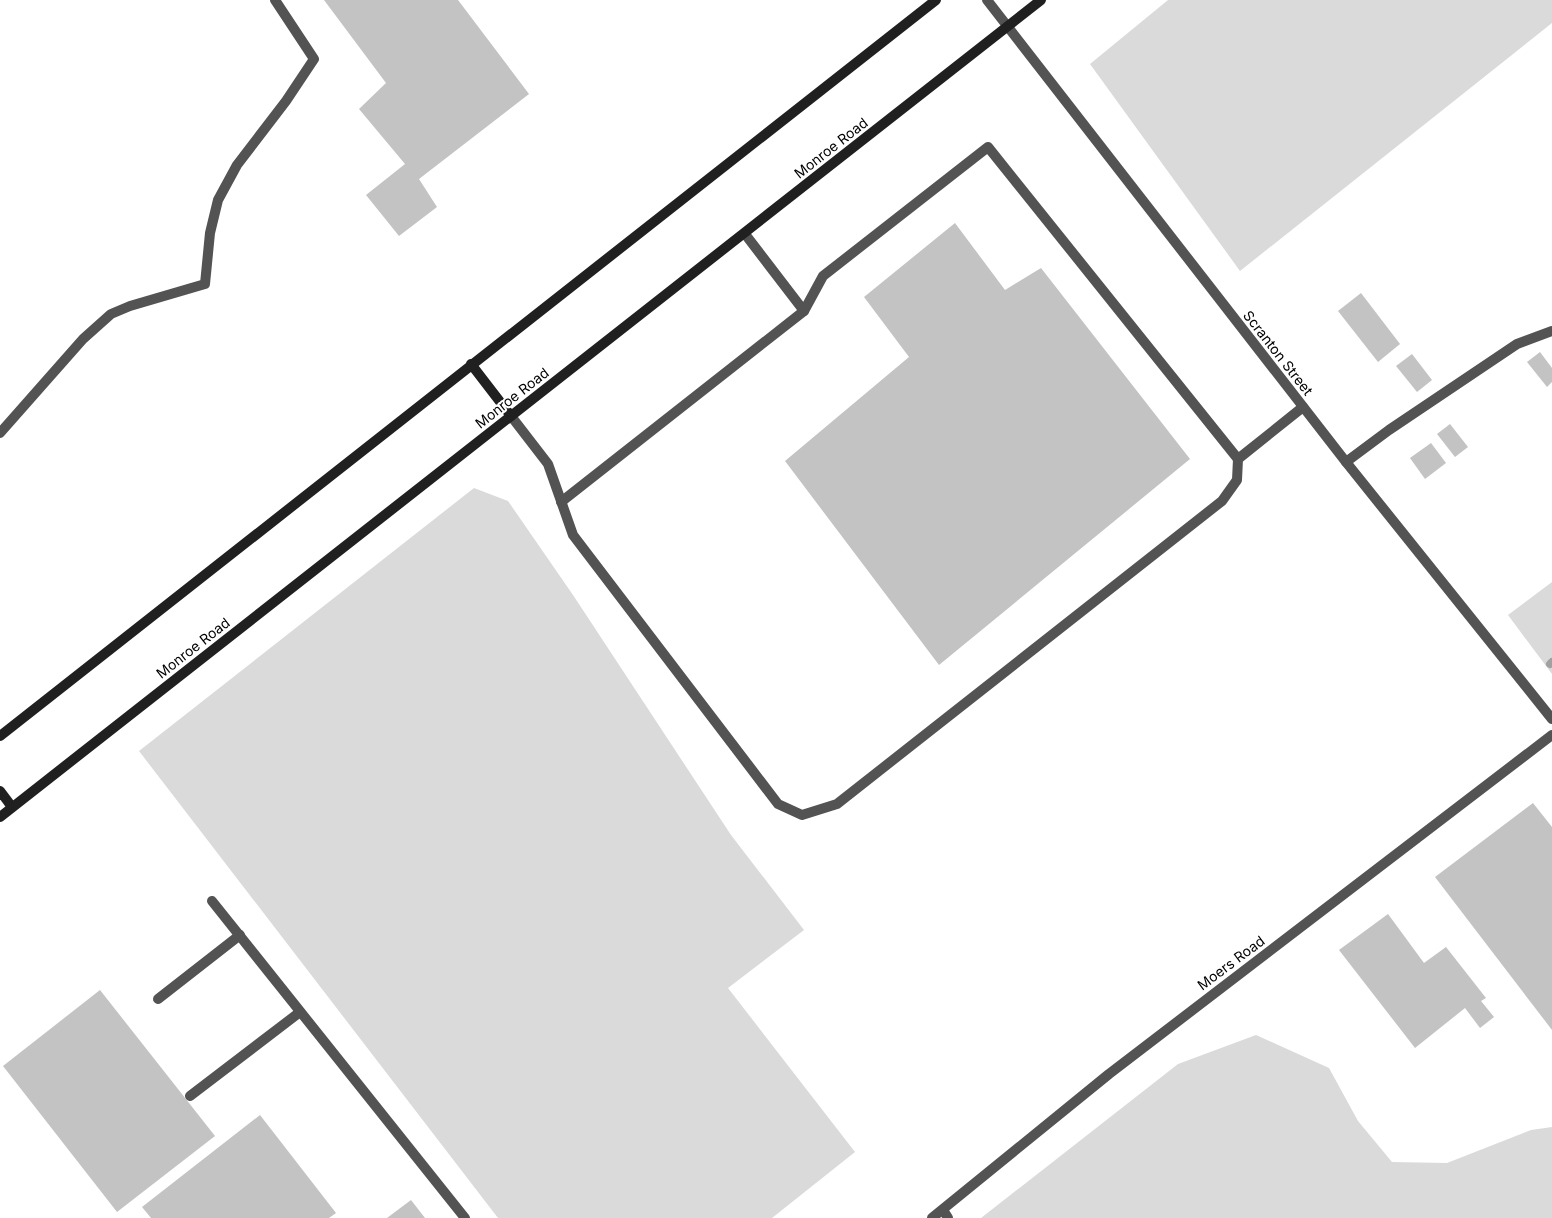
<svg xmlns="http://www.w3.org/2000/svg" width="1552" height="1218" font-family="Inter,sans-serif">
<rect width="100%" height="100%" fill="#fff"/>
<g fill="#dadada">
<polygon points="1168,0 1552,0 1552,23 1240,271 1090,64"/>
<polygon points="474,488 508,501 573,595 731,835 804,930 728,988 855,1152 772,1218 498,1218 139,751"/>
<polygon points="1552,582 1552,674 1508,615"/>
<polygon points="1256,1035 1329,1068 1358,1121 1392,1162 1447,1163 1531,1130 1552,1127 1552,1218 981,1218 1178,1064"/>
</g>
<g fill="none" stroke-linecap="round" stroke-linejoin="round">
<polyline stroke="#a1a1a1" stroke-width="8" points="1550,664 1552,662"/>
</g>
<g fill="#c3c3c3">
<polygon points="324,0 458,0 529,94 419,179 437,207 399,236 366,195 405,164 359,109 386,83"/>
<polygon points="955,223 1005,290 1041,268 1190,459 939,665 785,461 909,357 864,297"/>
<polygon points="1361,293 1400,344 1378,362 1338,311"/>
<polygon points="1540,352 1552,368 1552,382 1547,387 1527,362"/>
<polygon points="1412,354 1432,380 1417,392 1396,366"/>
<polygon points="1450,424 1468,447 1455,457 1437,434"/>
<polygon points="1431,443 1446,463 1425,479 1410,458"/>
<polygon points="1533,803 1552,827 1552,1030 1435,877"/>
<polygon points="1388,914 1424,963 1446,947 1486,998 1481,1001 1494,1017 1480,1028 1465,1008 1415,1048 1339,950"/>
<polygon points="100,990 215,1136 117,1212 3,1066"/>
<polygon points="260,1115 336,1213 329,1218 151,1218 142,1207"/>
<polygon points="411,1200 425,1218 387,1218"/>
</g>
<g fill="none" stroke-linecap="round" stroke-linejoin="round">
<g stroke="#535353" stroke-width="10">
<polyline points="745,234 804,311"/>
<polyline points="511,416 548,464 573,535 778,804 802,815 837,804 1222,501 1237,480 1238,459 1303,407"/>
<polyline points="0,433 83,339 111,314 130,306 205,284 210,233 218,200 237,165 286,101 314,59 275,0"/>
<polyline points="1346,462 1389,430 1517,344 1552,331"/>
<polyline points="561,502 804,311 823,276 988,147 1238,459"/>
<polyline points="212,901 465,1218"/>
<polyline points="158,999 240,935"/>
<polyline points="190,1096 300,1012"/>
<polyline points="943,1210 948,1218"/>
</g>
<g stroke="#535353" stroke-width="10">
<polyline points="987,0 1346,462 1552,719"/>
<polyline points="932,1218 1109,1074 1552,735"/>
</g>
<g stroke="#202020" stroke-width="10">
<polyline points="471,364 511,416"/>
<polyline points="0,736 936,0"/>
<polyline points="0,791 12,807"/>
<polyline points="0,817 1041,0"/>
</g>
</g>
<g text-anchor="middle" stroke-width="4" stroke-linejoin="round" paint-order="stroke">
<g font-size="14" fill="#000" stroke="#fff">
<text transform="translate(831 148) rotate(-38)" y="5">Monroe Road</text>
<text transform="translate(1278 353) rotate(52)" y="5">Scranton Street</text>
<text transform="translate(512 398) rotate(-38)" y="5">Monroe Road</text>
<text transform="translate(193 648) rotate(-38)" y="5">Monroe Road</text>
<text transform="translate(1231 963) rotate(-37)" y="5">Moers Road</text>
</g>
</g>
</svg>
